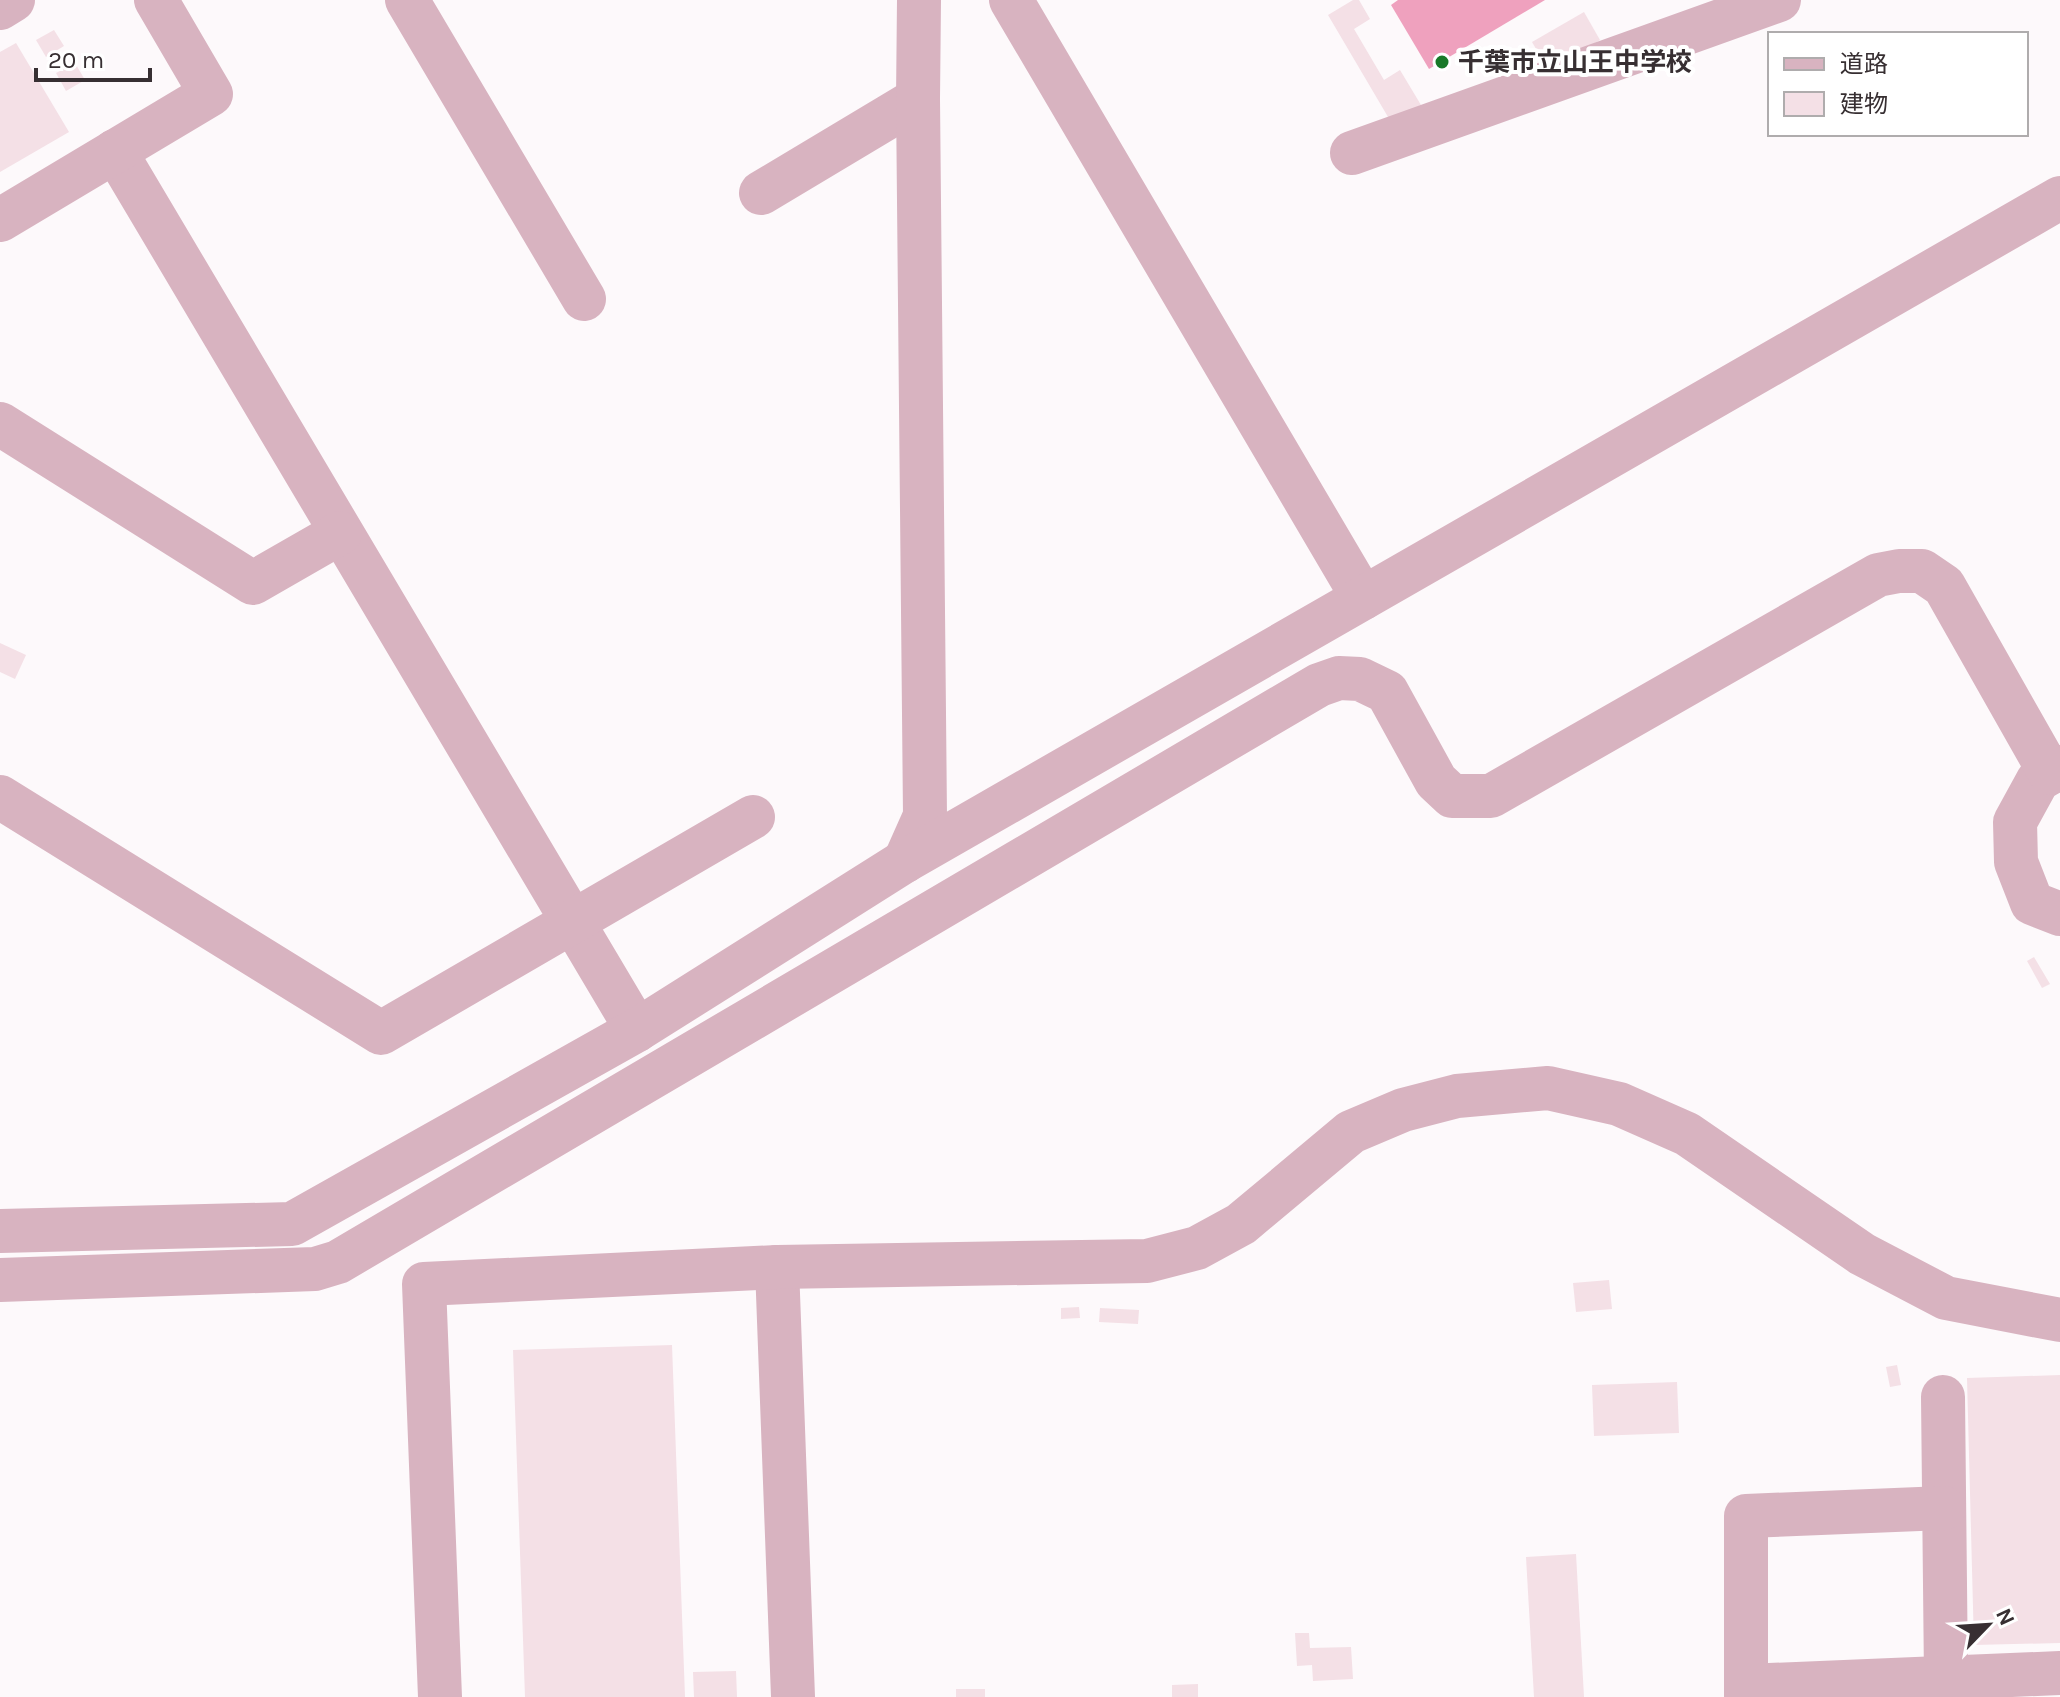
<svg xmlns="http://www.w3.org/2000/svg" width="2060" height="1697" font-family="Karla,'Noto Sans JP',sans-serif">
<rect width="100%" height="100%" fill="#fdf9fb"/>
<polygon fill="#efa1be" points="1398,0 1545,0 1429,69 1391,5"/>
<g fill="#f4e0e6">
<polygon points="1353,0 1359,0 1370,19 1354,29 1384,80 1400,70 1421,105 1391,122 1328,15"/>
<polygon points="1584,12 1600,40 1549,71 1532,42"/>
<polygon points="54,30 64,46 46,57 36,40"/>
<polygon points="16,43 69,132 0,172 0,52"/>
<polygon points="75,63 85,80 66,91 56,73"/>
<polygon points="0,643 26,655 15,679 0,672"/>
<polygon points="2034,957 2050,984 2042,988 2027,961"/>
<polygon points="1609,1280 1612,1309 1576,1312 1573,1283"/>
<polygon points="1079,1307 1080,1318 1061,1319 1061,1308"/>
<polygon points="1100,1308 1139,1310 1138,1324 1099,1322"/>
<polygon points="672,1345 685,1697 525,1697 513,1350"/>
<polygon points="1897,1365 1901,1385 1890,1387 1886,1367"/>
<polygon points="2060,1375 2060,1643 1974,1645 1967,1378"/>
<polygon points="1677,1382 1679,1433 1594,1436 1592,1385"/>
<polygon points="1576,1554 1584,1697 1534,1697 1526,1557"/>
<polygon points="1295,1633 1309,1633 1310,1648 1351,1647 1353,1679 1313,1681 1312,1665 1297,1666"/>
<polygon points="736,1671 737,1697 694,1697 693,1672"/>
<polygon points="1198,1684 1198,1697 1172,1697 1172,1685"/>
<rect x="956" y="1689" width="29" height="8"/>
</g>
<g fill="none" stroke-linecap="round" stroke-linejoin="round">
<g stroke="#d8b3c0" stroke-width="44">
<polyline points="407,0 584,299"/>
<polyline points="1011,0 1363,598"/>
<polyline points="0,8 13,0"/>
<polyline points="115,151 637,1030"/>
<polyline points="1352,153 1779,0"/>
<polyline points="761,193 918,99"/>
<polyline points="0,220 211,94 156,0"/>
<polyline points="0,424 253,583 340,533"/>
<polyline points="2060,767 2038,780 2015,822 2016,862 2032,903 2060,914"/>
<polyline points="0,797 381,1033 753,817"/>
<polyline points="905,861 925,816 918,99 919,0"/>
<polyline points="0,1231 292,1224 637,1030 905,861 2060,198"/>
<polyline points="777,1267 793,1697"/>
<polyline points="0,1280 315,1269 338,1262 1319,685 1339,678 1360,679 1387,692 1436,781 1452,796 1491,796 1878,575 1899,571 1922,571 1944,586 2050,773"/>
<polyline points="1943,1397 1946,1678"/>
<polyline points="1746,1686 2060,1673"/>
<polyline points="440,1697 424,1284 777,1267 1147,1261 1197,1248 1241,1224 1351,1132 1403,1110 1457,1096 1548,1088 1619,1104 1687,1134 1862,1254 1946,1298 2060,1320"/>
<polyline points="1746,1697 1746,1516 1944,1508"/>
</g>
</g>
<circle fill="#197828" stroke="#fff" stroke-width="3" cx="1442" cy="62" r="8"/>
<g text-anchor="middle" stroke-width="8" stroke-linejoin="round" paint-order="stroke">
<g font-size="26" font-weight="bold" fill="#372f32" stroke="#fff" text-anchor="start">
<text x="1458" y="71">千葉市立山王中学校</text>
</g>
</g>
<rect x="1768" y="32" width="260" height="104" fill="#ffffff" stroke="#afacad" stroke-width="2"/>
<rect x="1784" y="58" width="40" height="12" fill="#d8b3c0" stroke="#afacad" stroke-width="2"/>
<text x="1840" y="72" font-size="24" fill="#372f32">道路</text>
<rect x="1784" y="92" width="40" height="24" fill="#f4e0e6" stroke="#afacad" stroke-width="2"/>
<text x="1840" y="112" font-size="24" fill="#372f32">建物</text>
<g transform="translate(1988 1625) rotate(65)" stroke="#ffffff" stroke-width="6" paint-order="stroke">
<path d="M0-6L14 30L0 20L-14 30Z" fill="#372f32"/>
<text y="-12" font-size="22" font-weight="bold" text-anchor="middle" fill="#372f32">N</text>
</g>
<path d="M36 68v12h114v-12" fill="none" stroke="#372f32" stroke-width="4"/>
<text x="48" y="68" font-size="24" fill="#372f32" stroke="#ffffff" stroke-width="6" paint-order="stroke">20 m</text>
</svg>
